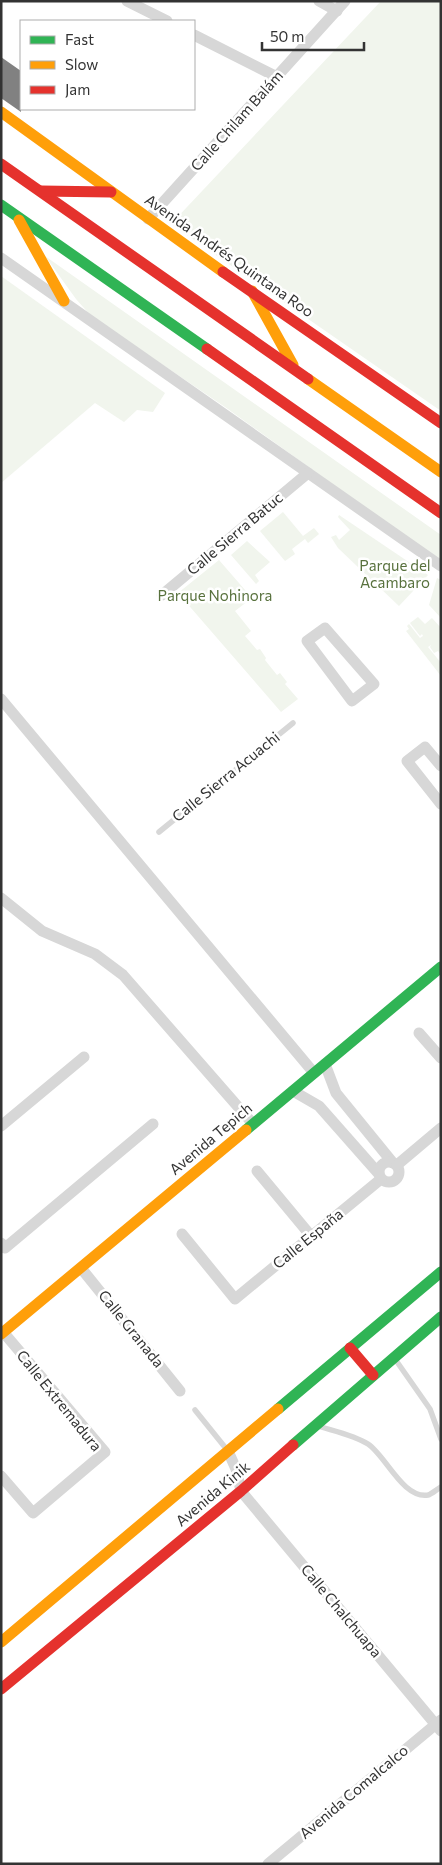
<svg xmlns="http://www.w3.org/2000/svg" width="442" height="1865" font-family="Commissioner,sans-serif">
<rect width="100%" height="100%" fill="#fff"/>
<g fill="#f1f5ed">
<polygon points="381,1 441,1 441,411 171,224"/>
<polygon points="45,256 441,535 441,562 225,407 91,316 76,299"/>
<polygon points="1,276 165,393 153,412 137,410 124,422 95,403 1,483"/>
<polygon points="283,512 303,536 314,528 319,534 308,543 305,539 292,549 295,554 285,561 260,531"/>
<polygon points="339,515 428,575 399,606 338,548 331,537 336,535 339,540 350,530 338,517"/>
<polygon points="247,541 270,562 255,575 259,581 256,584 231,555"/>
<polygon points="219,560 252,598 235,611 251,631 245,636 257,650 260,649 266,658 265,660 277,675 280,673 287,682 285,684 298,699 281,712 178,593"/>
<polygon points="437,578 441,580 441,618 429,605"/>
<polygon points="418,617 425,624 432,618 441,628 441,655 438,651 434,653 430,647 431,645 428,647 441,663 441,676 406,631 409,629 407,626 409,624 420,638 423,636 422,634 420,636 410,623"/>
</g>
<polygon fill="#818181" points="1,57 21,71 21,112 1,98"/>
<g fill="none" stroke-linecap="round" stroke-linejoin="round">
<g stroke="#d7d7d7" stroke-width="5.5">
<polyline points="159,832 293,723"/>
<polyline points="395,1359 430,1409 441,1439"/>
<polyline points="195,1410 228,1451"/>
<path d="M318,1426C334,1431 354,1435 368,1444C386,1456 403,1499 428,1495C432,1494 437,1489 441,1487"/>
</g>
<g stroke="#d7d7d7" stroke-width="11">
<polyline points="127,1 167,21"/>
<polyline points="319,1 337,11"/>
<polyline points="194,35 277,77"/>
<polyline points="148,219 345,1"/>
<polyline points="1,258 441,566"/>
<polyline points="162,595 308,473"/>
<polygon points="325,628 374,684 352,701 307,641"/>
<polyline points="1,699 314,1073"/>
<polyline points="441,766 425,747 407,761 441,804"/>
<polyline points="1,898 42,931 95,954 123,975 253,1124"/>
<polyline points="419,1033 441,1058"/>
<polyline points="325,1064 336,1093 393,1163"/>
<polyline points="293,1091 319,1106 379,1174"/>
<polyline points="1,1126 84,1057"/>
<circle cx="389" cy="1172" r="10"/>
<polyline points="397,1165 441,1128"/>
<polyline points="257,1171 311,1236"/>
<polyline points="182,1234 235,1299 381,1179"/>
<polyline points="1,1243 5,1248 153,1124"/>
<polyline points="81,1268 180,1391"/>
<polyline points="228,1451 236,1469 241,1491 441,1731"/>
<polyline points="1,1476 33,1513 105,1452 4,1333"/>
<polyline points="268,1864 441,1720"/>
</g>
<g stroke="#30b455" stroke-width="11">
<polyline points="1,205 207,349"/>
<polyline points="246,1130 441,967"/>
<polyline points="278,1409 441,1272"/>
<polyline points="293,1445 441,1317"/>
</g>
<g stroke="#ff9f0a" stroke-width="11">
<polyline points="1,112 223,272"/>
<polyline points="19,220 64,301"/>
<polyline points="252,291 293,365"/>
<polyline points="308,379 441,472"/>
<polyline points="1,1334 246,1130"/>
<polyline points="1,1642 278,1409"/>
</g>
<g stroke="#e5322d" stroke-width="11">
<polyline points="1,164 308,379"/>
<polyline points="41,191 111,192"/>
<polyline points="223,272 441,423"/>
<polyline points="207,349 441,513"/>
<polyline points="350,1348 373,1375"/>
<polyline points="1,1689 241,1491 293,1445"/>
</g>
</g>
<g text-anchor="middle" stroke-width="5" stroke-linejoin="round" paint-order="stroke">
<g font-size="15" fill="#333" stroke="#fff">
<text transform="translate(237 121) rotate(-48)" y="5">Calle Chilam Balám</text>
<text transform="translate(229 256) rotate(35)" y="5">Avenida Andrés Quintana Roo</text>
<text transform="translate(235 534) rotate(-40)" y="5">Calle Sierra Batuc</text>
<text transform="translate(226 777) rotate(-39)" y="5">Calle Sierra Acuachi</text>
<text transform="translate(211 1139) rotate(-40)" y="5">Avenida Tepich</text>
<text transform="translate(308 1239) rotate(-39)" y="5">Calle España</text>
<text transform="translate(131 1329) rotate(51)" y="5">Calle Granada</text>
<text transform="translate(59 1401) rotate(51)" y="5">Calle Extremadura</text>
<text transform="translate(213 1494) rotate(-40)" y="5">Avenida Kinik</text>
<text transform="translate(341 1611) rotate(50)" y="5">Calle Chalchuapa</text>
<text transform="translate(354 1792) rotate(-40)" y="5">Avenida Comalcalco</text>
</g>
<g font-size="15" fill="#58713d" stroke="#fff">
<text x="395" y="571">Parque del<tspan x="395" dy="17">Acambaro</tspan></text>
<text x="215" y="601">Parque Nohinora</text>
</g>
</g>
<rect width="442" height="1865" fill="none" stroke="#333333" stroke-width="5"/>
<rect x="20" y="20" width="175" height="90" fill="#ffffff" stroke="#adadad"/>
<rect x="30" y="36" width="25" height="8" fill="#30b455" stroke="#adadad"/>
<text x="65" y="45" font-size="15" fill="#333333">Fast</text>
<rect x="30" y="61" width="25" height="8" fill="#ff9f0a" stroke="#adadad"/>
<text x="65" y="70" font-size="15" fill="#333333">Slow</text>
<rect x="30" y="86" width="25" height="8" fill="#e5322d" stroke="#adadad"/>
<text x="65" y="95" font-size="15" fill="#333333">Jam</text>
<path d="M262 42v8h102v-8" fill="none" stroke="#333333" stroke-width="2.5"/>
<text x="270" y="42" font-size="15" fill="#333333" stroke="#ffffff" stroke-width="4" paint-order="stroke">50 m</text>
</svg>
